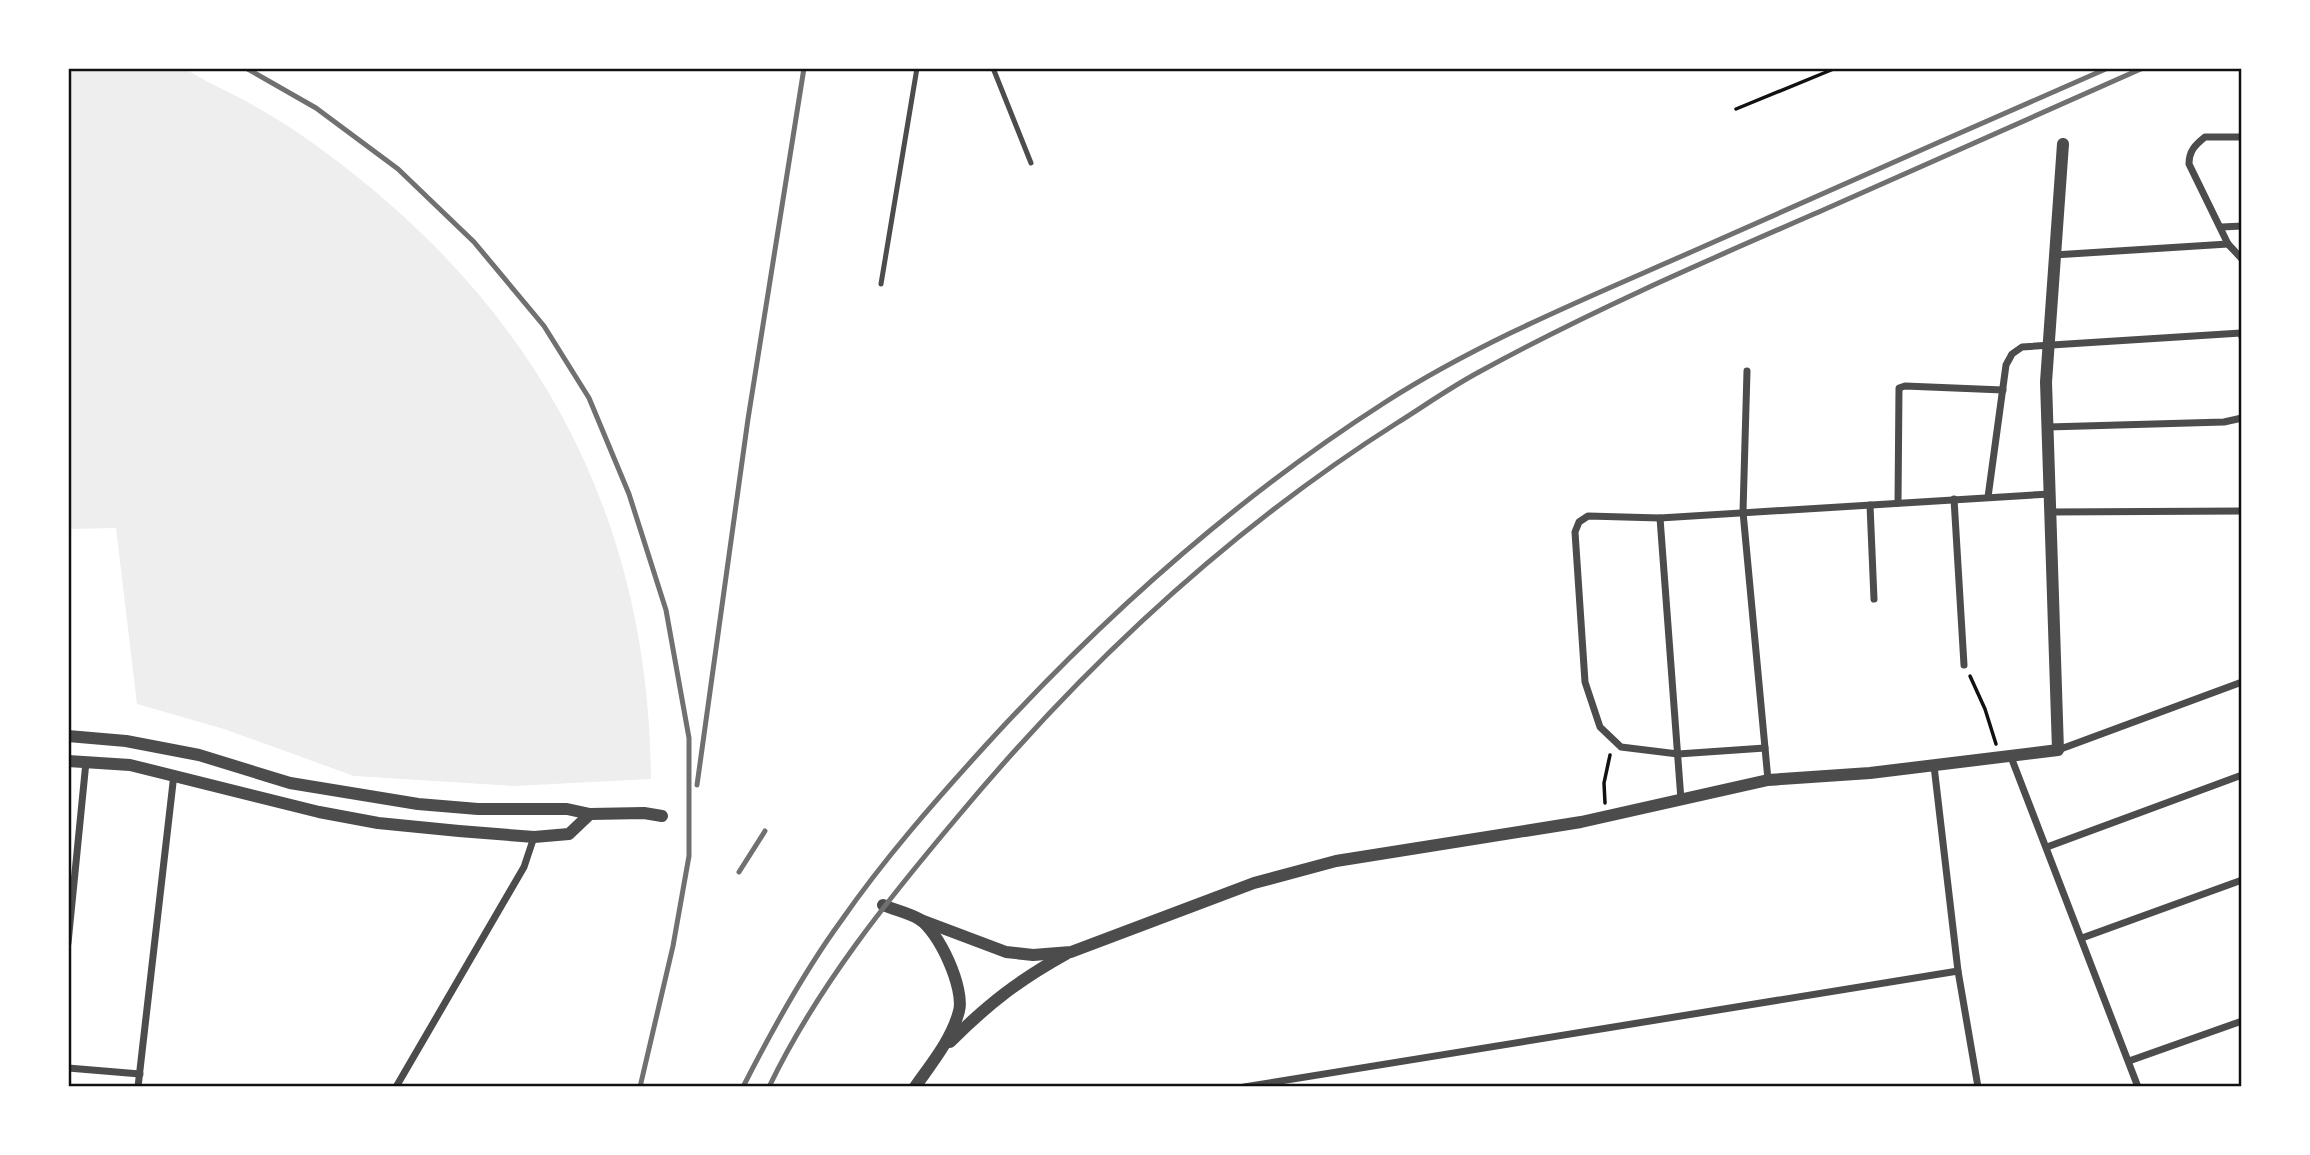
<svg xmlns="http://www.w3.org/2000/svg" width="2310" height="1155" font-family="Bitter,serif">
<rect width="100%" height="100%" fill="#fff"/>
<path fill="#eee" d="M68,68C99,68 152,63 179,68C189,70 199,77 208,82C248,101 286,123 321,149C535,305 649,513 651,779L514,786L354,776L224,729L137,704L116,528L68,529Z"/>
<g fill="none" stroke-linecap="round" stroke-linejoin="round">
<g stroke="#111" stroke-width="3.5">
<polyline points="1736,109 1836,68"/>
<polyline points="1970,676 1985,709 1996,744"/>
<polyline points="1605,803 1604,783 1610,755"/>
</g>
<g stroke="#4c4c4c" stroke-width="5">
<polyline points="993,68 1031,163"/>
<polyline points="881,284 917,68"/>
</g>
<g stroke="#4c4c4c" stroke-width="7">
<path d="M2242,137H2205C2195,145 2189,151 2189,164L2228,244L2242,259"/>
<polyline points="2222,227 2242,226"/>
<polyline points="2054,255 2228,244"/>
<polyline points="1747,371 1743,512 1768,780"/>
<polyline points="2048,427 2224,422 2242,418"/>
<polyline points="1988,497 2006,365 2012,354 2022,347 2241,333 2242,337"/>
<polyline points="1954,499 1964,665"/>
<polyline points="1898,503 1899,388 1905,386 2003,390"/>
<polyline points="1870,505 1874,599"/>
<polyline points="2050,512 2242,511"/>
<polyline points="1660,518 1681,800"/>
<polyline points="1765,748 1678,754 1621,747 1600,727 1585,682 1575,532 1579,522 1588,516 1660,518 2050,494"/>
<polyline points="2058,750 2242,682"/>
<polyline points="2011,757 2138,1087"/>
<polyline points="1934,766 1958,971 1978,1087"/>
<polyline points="2047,847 2242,775"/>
<polyline points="2082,938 2242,880"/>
<polyline points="68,943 86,762"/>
<polyline points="2129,1061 2242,1021"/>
<polyline points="68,1068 140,1074"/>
<polyline points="138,1087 174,774"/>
<polyline points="396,1087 524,867 534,837"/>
<polyline points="1244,1087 1958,971"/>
</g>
<g stroke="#4c4c4c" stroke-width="12">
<polyline points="68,736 126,741 199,755 290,783 418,804 478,809 567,809 590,814 644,813 662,816"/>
<polyline points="68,761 130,765 319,812 378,823 459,831 534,837 569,834 590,814"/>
<path d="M883,905C895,910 909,913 919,919C939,931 965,989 959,1011C952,1039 931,1064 915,1087"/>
<polyline points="921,920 1006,952 1033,955 1071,952 1254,883 1336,861 1581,822 1768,780 1870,773 2058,750 2046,382 2063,144"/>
<path d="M950,1042C988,1004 1019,980 1066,954"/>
</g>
<g stroke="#707070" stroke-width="5">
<polyline points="246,68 316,108 398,169 474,242 544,326 589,398 629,494 666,610 689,738 689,856 673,946 640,1087"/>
<polyline points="697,785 748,419 804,68"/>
<polyline points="739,872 765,831"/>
<path d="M743,1087C772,1030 803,973 841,921C884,859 935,801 986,745C1104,616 1236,498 1384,403C1482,340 1592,296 1698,249C1835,188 1971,128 2108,68"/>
<path d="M769,1087C817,987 889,898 960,814C1087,662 1230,529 1397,423C1424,406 1451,387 1479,372C1590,311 1706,261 1821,211C1929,164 2036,116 2143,68"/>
</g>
</g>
<rect width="2310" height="1155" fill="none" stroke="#ffffff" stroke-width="140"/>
<rect x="70" y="70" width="2170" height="1015" fill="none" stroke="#111" stroke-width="2.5"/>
</svg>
